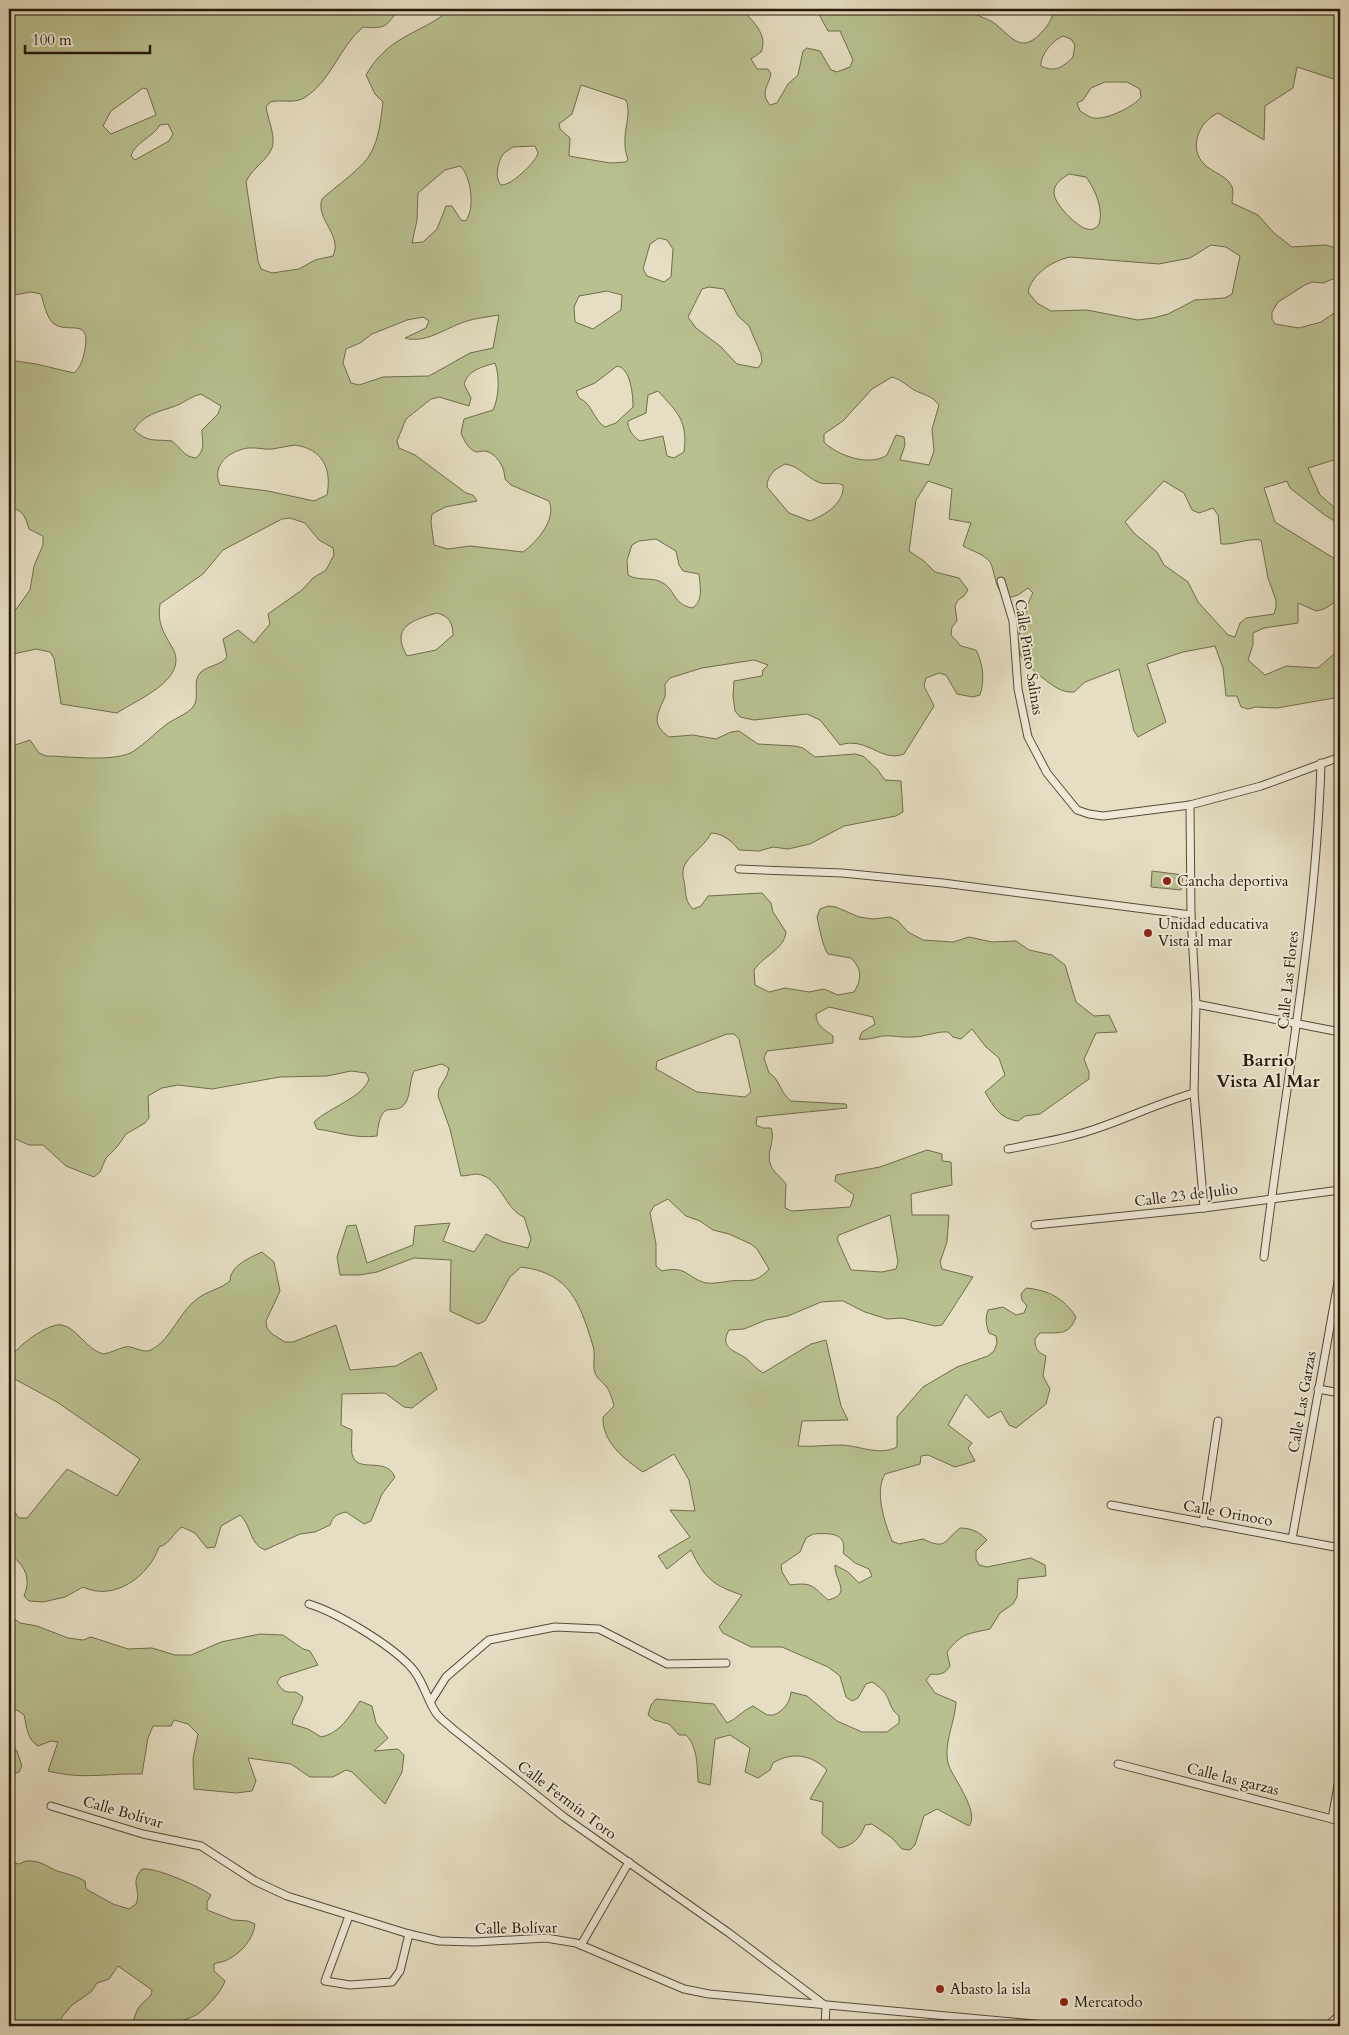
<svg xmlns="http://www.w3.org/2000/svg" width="1349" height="2035" font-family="Cardo,serif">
<rect width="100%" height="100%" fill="#e5dec2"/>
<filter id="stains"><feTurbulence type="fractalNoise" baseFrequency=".004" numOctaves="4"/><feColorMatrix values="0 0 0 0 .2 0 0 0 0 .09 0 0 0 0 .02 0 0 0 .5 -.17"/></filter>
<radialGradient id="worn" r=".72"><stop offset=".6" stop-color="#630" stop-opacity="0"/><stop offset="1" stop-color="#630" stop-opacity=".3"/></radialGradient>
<g fill="#b9c090" stroke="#706c4c" fill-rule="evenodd">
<path d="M38,9H398C387,27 385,29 363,27C339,47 331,82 304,98C294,104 281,99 270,102L266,107C268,118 274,133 273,143C272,158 252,167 246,182L258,261L261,269L272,273L299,269L315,260L333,256C343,235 315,219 322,199C334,188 362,168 369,156C379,141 381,119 383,102L375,94L366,75C370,68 375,61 380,56C397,37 422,30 442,16L444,9H740C751,18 769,35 761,52L751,59L757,69H768L771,74C768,87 760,93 770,105L777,103L788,84L798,75L803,51L807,48L820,51L831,70L837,72L850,67L853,60L840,31H828L816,9H972C977,18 986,17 994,23C1010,35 1020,54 1039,35C1047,27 1052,21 1054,9H1340V81L1297,67L1293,88L1265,106L1264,140L1218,113C1198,122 1188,149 1205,165C1212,172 1229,177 1232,187C1234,192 1232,199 1232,203L1258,215L1274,233L1292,247L1325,245L1340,249V276L1323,283L1312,282L1305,285L1278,302L1272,312V319L1275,324L1299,328L1321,322L1340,309V458L1308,468L1320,495L1340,512V524L1326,516L1290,488L1287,481L1264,488L1275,522L1340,562V599L1324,609L1316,611L1298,603V623L1264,628L1253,633V645L1248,660L1265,675L1286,666L1318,668L1335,653L1340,660V697L1277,708L1255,707L1248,709L1241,707L1237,696H1226L1223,668L1215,646L1183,652L1147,664L1166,722L1138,737L1134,731L1119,669L1085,682L1074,692C1062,693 1053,686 1043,678C1014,656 1014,648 1025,615C1028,608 1028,601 1033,593L1028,588C1024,590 1020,595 1015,596C995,603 996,572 990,562C984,554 972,551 963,546L971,523L949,519L952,489L928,481L916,500L909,551L924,561L935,572L959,578L968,590L964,596L958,600L955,606L957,621L952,627L951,635L961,646L976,650C983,663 985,681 980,695L973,697L957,694L946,675L939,673L926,678L924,686L934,706L904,754C881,763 867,736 840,745L820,720L807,714L754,720L740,717L735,711L733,696L734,681L762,676L763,670L768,665L754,660L702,668L670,678L665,684C665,688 666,696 664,699C657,715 651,724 669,737L693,735L716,739L731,732L739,731L758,744L795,746L803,748L815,757L855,754L863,756L877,769L885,780L901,781L903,812L896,816L844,826L810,844L788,849L773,847L759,851L739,850C732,841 722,833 711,833C705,847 683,858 683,872C682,877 685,882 685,887C686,897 686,902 693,909L701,906L708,896L762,893L771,903L773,912L786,932C784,950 764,955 754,970L755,985L769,992L785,988L809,992L824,989L838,995L854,992C862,979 862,969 851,958L828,954C823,948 819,926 817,917L820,909L828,906L836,907L859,917L873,919L890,917L898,921L908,932L923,940L953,942L969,937L992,942L1016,941L1029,950L1052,955L1065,965L1076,1002L1094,1016L1109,1015L1117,1032L1096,1033L1084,1059L1089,1072V1079L1040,1114L1025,1116L1018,1121C1000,1119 994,1107 985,1092L1005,1075L999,1058L986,1047L972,1029L961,1039L953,1037L948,1032C937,1031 925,1037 913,1037C903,1038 892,1035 882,1036C874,1038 867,1040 859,1039L862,1032L875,1024L873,1017L829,1007L816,1014C816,1026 824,1029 833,1036V1043L767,1051L764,1058L769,1073C780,1079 780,1093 791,1101L846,1104L847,1108L757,1117L756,1125L763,1128H771C776,1141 765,1153 771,1166C774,1173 782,1178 786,1184L785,1208L792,1211L850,1207L854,1195L835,1181L836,1175L880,1167L927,1150L942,1154V1161L951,1162L952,1185L911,1194L912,1215H949L947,1242L940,1262L942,1269L973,1277L942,1325L935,1326L902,1318L887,1319L865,1312L843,1301H836L821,1302L788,1316L766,1320L744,1329L729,1330C718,1349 737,1351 747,1359C752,1364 757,1369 763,1373L811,1344L826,1340L841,1406L848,1420L802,1421L798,1446C813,1447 827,1445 842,1445C860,1446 879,1456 897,1447V1417L923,1387L957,1367L988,1356L994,1351L997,1343L996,1336L989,1333C986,1324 985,1319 988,1310L1003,1307L1016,1315L1024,1313L1027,1306L1022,1300L1021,1294L1026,1288C1048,1290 1064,1298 1076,1317C1069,1337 1057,1332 1040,1333L1035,1339C1035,1348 1037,1352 1046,1356L1043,1376L1050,1389L1046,1404L1016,1428L1009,1425L1001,1411L988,1418L966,1394L948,1425L972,1443L968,1448L975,1461L955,1467L928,1455L921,1456L920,1464L885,1474C874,1492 885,1523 892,1541L899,1544L923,1539C946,1550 943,1542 960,1528C972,1528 979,1532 987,1540L976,1551V1559L979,1565L987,1567L1031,1558L1045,1565L1046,1576L1018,1579L1017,1597L1013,1604L1000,1613L990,1629C967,1634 962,1633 947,1652L950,1666C945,1674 940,1675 931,1674L926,1680L935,1693L956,1702C955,1723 942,1746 949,1766C954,1779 980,1813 969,1826L937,1809L924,1816L915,1845L910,1850L902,1849L892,1838L872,1824L865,1825C861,1838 852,1846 839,1848L822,1834L823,1802L810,1799L827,1770C812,1755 792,1751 773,1763L770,1770L758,1778L745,1772L750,1748L730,1735L715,1739L710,1785L698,1782C697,1767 698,1747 686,1735H679L669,1724L654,1720L648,1715L651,1705L656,1699L714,1704L727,1723C737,1719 743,1710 753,1706L767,1715H774C784,1710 790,1703 791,1692L807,1696L837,1721L862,1732H887L899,1723V1716C885,1705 894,1695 872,1682L866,1684L858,1698L852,1701L846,1697L840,1676L828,1667L782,1647H751L723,1633L719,1627L742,1595C714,1586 704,1578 691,1550L667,1569L658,1556L690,1537L670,1510L695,1511L689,1480L674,1454L643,1472C624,1459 602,1442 603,1417L614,1406C612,1399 610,1390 605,1385C601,1380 597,1379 595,1373C592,1365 596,1355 593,1346C580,1304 571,1273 521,1267L510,1277L485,1321L478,1324L450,1311L451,1260L414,1258L377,1272L360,1275H340L337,1257L347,1226L356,1225L367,1263L413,1245L415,1226L450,1223L443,1241L474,1252L486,1234L503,1242L528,1248L531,1239L524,1217C504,1209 501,1177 477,1174C473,1174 466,1176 461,1176L450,1129L438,1096L439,1089L447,1075L449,1068L442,1064L414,1071C410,1079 410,1096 406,1102C395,1120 381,1093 377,1136C356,1139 338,1132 317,1129L314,1122C330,1107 362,1098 369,1079L366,1073L351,1071L327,1076L280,1077L212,1089L178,1085L162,1088L148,1096L149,1118L145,1123L126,1134L117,1147L106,1158L100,1172L94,1177L66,1166L43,1145H29L9,1136V747L30,740L39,753L46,756C69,756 115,763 134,751C146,743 156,732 167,724C175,718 186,715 193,707C201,697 191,681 201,672C209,665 220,666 227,657L223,639L238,630L254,643L270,624L268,614L302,590L313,578L326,570L334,555L333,548L319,540L305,523L290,518L282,519L223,550L203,574L160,604C157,622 163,632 172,647C191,679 136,700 117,713L61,704L54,658L50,652L36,649L9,655V619L30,590L34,566L43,545V536L29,529C25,516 23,509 9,508V360L36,364L74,373C81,367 83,359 85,349C91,316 67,335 53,323C46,316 44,304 41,294L31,292L9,296V11L32,15L38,12ZM1063,36L1071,39L1075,45L1073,57C1063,67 1055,73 1041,66C1040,55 1053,40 1063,36ZM1105,82H1127L1140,89L1141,97C1135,106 1107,120 1094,118C1090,118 1084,113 1080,111L1077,103L1083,100L1091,88ZM581,85L626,100C633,116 619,137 628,159L626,162L610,163L569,156L570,138L560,129L559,124L572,114ZM143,88L147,89L156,115L111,134L103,126L111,111ZM168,124L173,134L169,141L135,160L131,156C134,143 153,137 160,125ZM535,146L538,153C536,162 511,186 501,185C494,177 498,161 504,153L513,147ZM460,166C471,175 476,211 465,221L461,220L452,206H446L437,229L423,242L412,243L417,220L418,193L445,170ZM1069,174L1086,177C1095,189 1105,212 1098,226C1094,229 1092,230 1087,229C1077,227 1053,203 1054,192C1054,183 1063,178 1069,174ZM659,238L667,240L673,249L671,277L664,282L647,276L643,269L650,244ZM1211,245L1226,247L1240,256L1232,294L1225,298L1195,300L1168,314L1153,318L1138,320L1087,310L1051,311L1037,303L1028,292C1032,274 1052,261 1070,257L1159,264L1190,258ZM709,287L724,289L738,316L749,326L761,354L762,362L758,368L737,364L720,346L696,328L688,317L702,289ZM607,291L622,295L621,310L593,329L575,322L574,307L579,296ZM499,315L493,348L470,353L429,376L383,377L359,385L351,383L343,363L346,349L360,343L372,334L407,320L423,317L429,321L426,328L405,338C425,344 446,328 464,322C475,318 488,317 499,315ZM495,363C500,376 499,398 493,410L464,419L461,433C464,440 468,449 476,452C478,452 482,451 485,451C497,453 505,468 505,479L511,485L549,501C557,519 537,542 523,552L470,546L448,549L434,545L431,522L432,514L445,507L477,501L473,495L466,493L415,455L399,448L397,441L406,419L431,399L439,397L469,406L471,398L464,384C468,370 482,367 495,363ZM617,366C631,368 633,396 633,407L616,423L605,427C593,420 593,404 579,398L576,391L595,383ZM892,377C902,380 906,385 914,390C924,395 931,395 939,405L932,429L934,451L929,465L900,460L905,445L904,437L896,435L887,455C870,467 838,456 824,442V434L843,421L872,389ZM658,391C678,413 688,421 684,452L674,458L667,456L663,436L640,441C633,437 627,428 628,421L646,413L648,395ZM201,394L221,406L218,414L202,430C202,442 206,449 196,458C184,457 181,448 172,441C155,439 148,443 134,430C145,412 162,412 180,404C187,400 193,396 201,394ZM295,445C323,449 332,469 327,495L314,501L268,491L220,485C211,465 229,451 248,448C256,447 264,450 272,449C280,448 287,446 295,445ZM785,464C799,466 806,477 818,482C826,486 834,481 843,485C845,503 825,515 810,521L789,513L767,487C767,475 775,469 785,464ZM1164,481L1184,493L1192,510L1199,513L1213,508L1218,515L1221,544C1235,545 1247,538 1261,540L1268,578L1276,600V607L1274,614L1246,618L1240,623L1235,637L1228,635L1198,602L1188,582L1164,565L1157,552L1135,534L1125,522ZM656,539L676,551L679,565L683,571L699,574C700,587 704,601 692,608C673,604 676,591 663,583C652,576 639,582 628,575L627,560L632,545L639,541ZM437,613C449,616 453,623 453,635L436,650L407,656C390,627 412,620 437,613ZM727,1034H734L739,1039L751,1092L745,1097L697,1092L656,1069L657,1061ZM668,1199L686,1216L700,1221L713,1230L729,1234L751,1244L757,1249L769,1269C755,1285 748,1279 730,1281C722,1282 714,1284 706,1283C687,1278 687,1265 662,1271L656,1266V1244L650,1213L654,1206ZM890,1215L898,1262L896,1269L882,1272L851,1270L837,1239L839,1235ZM813,1534C828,1533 848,1532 843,1553L855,1563L869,1569L872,1576L859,1583L848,1572L835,1565C834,1580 853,1594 828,1600C812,1586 813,1582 790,1585L782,1572L781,1565L800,1552L806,1538Z"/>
<polygon points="1152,871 1183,875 1181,890 1151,887"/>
<path d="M262,1252L274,1262L280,1291L266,1321L267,1328L272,1334L285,1342H293L336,1325L350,1370L396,1366L421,1352L437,1389L412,1408L404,1407L385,1393L342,1394L341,1425L352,1430C352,1437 351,1447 352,1454C357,1475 385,1455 395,1477L382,1494L371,1521L364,1524L346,1512C337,1514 333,1516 330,1525L315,1532L300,1534L265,1550C249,1544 252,1526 240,1515L221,1526L215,1547L207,1548L195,1533L182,1527C172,1534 171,1543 159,1547C149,1576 114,1602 83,1587L65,1597L43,1602L29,1601L24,1596C32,1577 24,1565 9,1553V1504L19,1518H27L67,1469L117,1496L140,1459L57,1402L9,1376C9,1372 7,1364 9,1360C14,1348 49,1322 62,1325C77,1328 86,1349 103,1354C111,1353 117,1349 125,1347C133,1345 142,1354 151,1350C171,1340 179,1312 197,1299C207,1291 221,1289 230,1281C230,1266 249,1258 262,1252Z"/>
<path d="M9,1615L20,1623L37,1626L68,1638L83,1640L91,1637L128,1649L152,1648L175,1655H191L221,1642L260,1634L283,1635L303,1649L310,1651L318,1665L281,1677L277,1682C282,1691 286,1693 296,1692L303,1697C301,1708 294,1714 292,1724L308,1729L321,1737C340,1733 349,1717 360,1701L372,1706L376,1723L388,1738L374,1751L398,1749L404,1755L402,1772L385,1804L352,1772L346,1770L333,1777H310L291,1764L248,1758L256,1781L252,1791L236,1793L194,1789L193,1759L198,1734L188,1724L174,1720L171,1726H153L148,1738L142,1774C107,1773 83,1780 48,1771L58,1742L51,1741L38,1746C27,1739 27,1728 24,1715L17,1710L10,1712L9,1721Z"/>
<polygon points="9,1742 17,1751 22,1766 19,1772 9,1776"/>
<path d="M26,1861C40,1860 46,1866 57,1871C67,1874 76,1876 85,1881L86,1889L113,1904L129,1909L136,1904C142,1889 129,1884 142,1869C155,1867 199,1886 211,1895L207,1902V1910L233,1920L248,1921L255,1924C254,1938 241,1953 229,1959C225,1962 218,1962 214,1964V1971L225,1981C221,1992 209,2005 199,2013C192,2019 182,2018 175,2026H127C137,2021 133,2014 140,2006C144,2000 152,1998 152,1990L118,1966L109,1979L97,1983L91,1992L72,2005L62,2017L57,2026H9V1862L19,1864Z"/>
</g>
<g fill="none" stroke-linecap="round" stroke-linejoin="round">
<defs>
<g id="minor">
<polyline points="1001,581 1013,621 1018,689 1028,737 1047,773 1077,810 1089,814 1103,816 1190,805 1261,786 1340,757"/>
<polyline points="1190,805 1191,915 1196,1004 1194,1093 1204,1208"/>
<polyline points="739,869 842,873 943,883 1191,915"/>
<polyline points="1196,1004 1340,1032"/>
<path d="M1008,1149C1039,1143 1071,1138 1101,1127C1132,1116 1162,1102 1194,1093"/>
<polyline points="1035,1225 1204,1208 1340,1190"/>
<path d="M1264,1257C1284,1093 1316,930 1321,763"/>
<polyline points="1318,1389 1340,1393"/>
<polyline points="1111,1505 1340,1548"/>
<polyline points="1203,1523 1218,1421"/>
<polyline points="1292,1539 1340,1271"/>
<path d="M309,1604C338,1613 389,1644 410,1666C423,1679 426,1698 436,1713C440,1719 448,1724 453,1729L564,1817L729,1933L826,2006L825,2026"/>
<polyline points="431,1701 446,1677 489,1640 555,1627 599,1629 667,1664 726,1663"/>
<polyline points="1118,1764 1340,1821"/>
<polyline points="51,1806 143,1834 201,1846 255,1881 287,1896 409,1934 439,1941 475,1942 546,1938 576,1943 684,1989 709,1994 1055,2026"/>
<polyline points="1332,1819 1340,1774"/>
<polyline points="349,1916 325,1981 350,1985 392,1982 400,1971 409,1934"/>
<polyline points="581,1945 629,1862"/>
<polyline points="1327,2026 1340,2015"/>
</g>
</defs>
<use href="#minor" stroke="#564a37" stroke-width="9"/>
<use href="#minor" stroke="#eeead7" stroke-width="7"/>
</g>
<g fill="#8f2418" stroke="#eeead7" stroke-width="2">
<circle cx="1167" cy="881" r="5"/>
<circle cx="1148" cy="933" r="5"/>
<circle cx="940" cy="1989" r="5"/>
<circle cx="1064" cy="2002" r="5"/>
</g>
<g text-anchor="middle" stroke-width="4" stroke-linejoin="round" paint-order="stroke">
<g font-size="15" fill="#271809" stroke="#eeead7">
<text transform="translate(1029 657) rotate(81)" y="5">Calle Pinto Salinas</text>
<text transform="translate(1288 980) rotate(-84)" y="5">Calle Las Flores</text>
<text transform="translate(1186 1195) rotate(-7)" y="5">Calle 23 de Julio</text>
<text transform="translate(1302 1402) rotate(-80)" y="5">Calle Las Garzas</text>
<text transform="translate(1228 1513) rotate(10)" y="5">Calle Orinoco</text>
<text transform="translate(1233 1779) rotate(14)" y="5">Calle las garzas</text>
<text transform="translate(567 1800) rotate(37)" y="5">Calle Fermín Toro</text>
<text transform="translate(123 1812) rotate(16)" y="5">Calle Bolívar</text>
<text transform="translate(516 1928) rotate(-1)" y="5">Calle Bolívar</text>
</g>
<g font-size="15" fill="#271809" stroke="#eeead7" text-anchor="start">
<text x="1177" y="886">Cancha deportiva</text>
<text x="1158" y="929">Unidad educativa<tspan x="1158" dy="17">Vista al mar</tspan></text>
<text x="950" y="1994">Abasto la isla</text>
<text x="1074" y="2007">Mercatodo</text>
</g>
<g font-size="18" font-weight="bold" fill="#271809" stroke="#eeead7">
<text x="1268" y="1066">Barrio<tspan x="1268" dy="21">Vista Al Mar</tspan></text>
</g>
</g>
<rect width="1349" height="2035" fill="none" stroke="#e5dec2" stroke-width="30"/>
<rect x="10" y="10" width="1329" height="2015" fill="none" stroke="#271809" stroke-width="2.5"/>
<rect x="15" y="15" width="1319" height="2005" fill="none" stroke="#271809"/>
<path d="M25 45v8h125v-8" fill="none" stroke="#271809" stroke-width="2.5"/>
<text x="32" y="45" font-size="15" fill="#271809" stroke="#eeead7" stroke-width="4" paint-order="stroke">100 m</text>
<rect width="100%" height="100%" filter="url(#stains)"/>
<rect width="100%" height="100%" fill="url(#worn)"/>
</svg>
